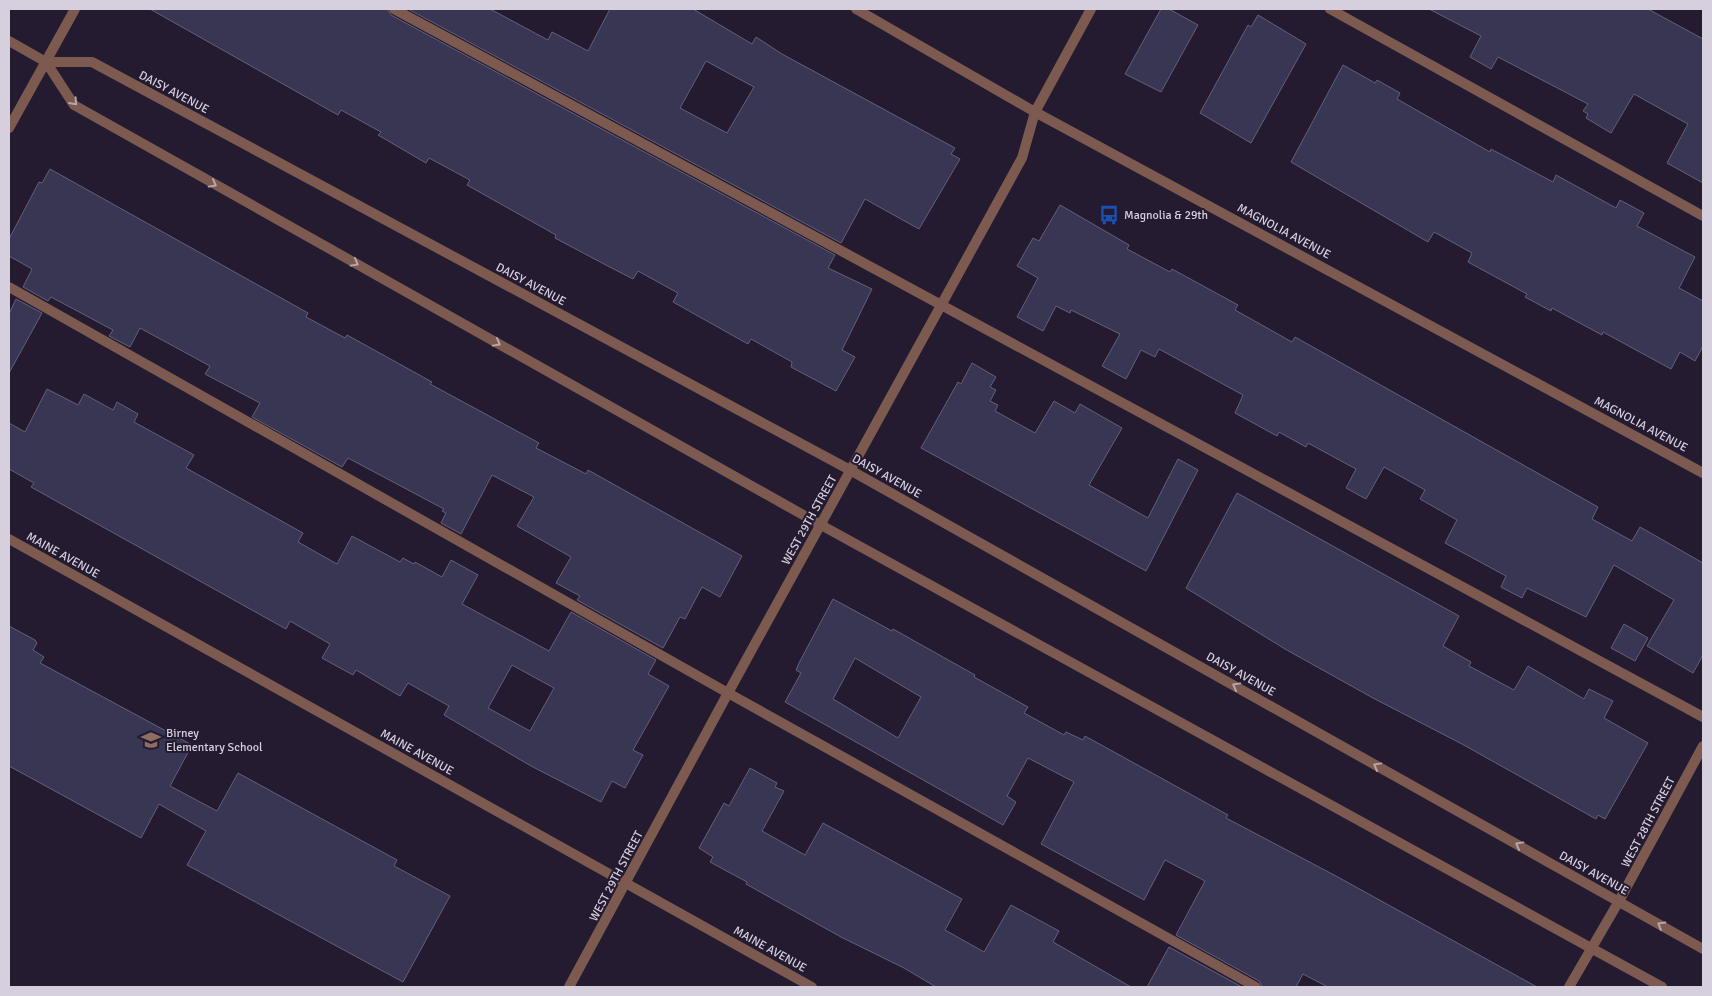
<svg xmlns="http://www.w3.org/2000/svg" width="1712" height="996" font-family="Signika,sans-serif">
<rect width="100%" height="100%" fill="#251b31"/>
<g fill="#383653" stroke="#62607b" fill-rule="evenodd">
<polygon points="150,9 387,9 391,15 835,255 828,268 872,289 842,350 855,357 836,391 791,367 792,362 751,339 748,344 673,302 678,293 638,271 633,279 604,264 555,238 556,235 467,185 470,180 429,158 426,163 378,135 381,132 341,110 338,115"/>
<path d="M408,9H490L548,40L552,32L588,51L610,9H693L752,44L756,37L782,54L955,148L951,154L960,159L919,229L865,199L841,243ZM706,61L754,87L727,133L680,108Z"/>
<polygon points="1161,9 1169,9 1198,25 1161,92 1125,74"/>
<polygon points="1429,9 1648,9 1703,39 1703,183 1667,163 1688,124 1634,94 1611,133 1586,118 1588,114 1583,111 1588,104 1498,57 1491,69 1470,57 1481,36"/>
<polygon points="1258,15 1306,44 1251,143 1200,113 1248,25 1251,27"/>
<polygon points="1343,65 1375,83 1377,80 1400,93 1397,99 1490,152 1491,149 1553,182 1556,175 1616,208 1620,200 1644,213 1637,226 1695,257 1679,288 1703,301 1703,346 1695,361 1680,352 1671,369 1603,332 1602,335 1552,308 1551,311 1525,297 1527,294 1468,262 1472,253 1434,232 1428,242 1291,162"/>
<polygon points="50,169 308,313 306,317 345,338 347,335 432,382 430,384 539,443 536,448 586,474 588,470 742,556 720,597 702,587 685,619 680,617 663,648 577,600 580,596 556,583 571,557 517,526 534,497 492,475 461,534 441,523 446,513 442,511 444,509 348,458 342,467 252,417 260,403 205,374 210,366 140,328 130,347 109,336 113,330 51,297 48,301 23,287 32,269 9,256 9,239 39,182 42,183"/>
<polygon points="1060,205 1129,245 1127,249 1170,272 1172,269 1238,305 1235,310 1292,342 1295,337 1598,507 1592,519 1632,541 1640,527 1703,563 1703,655 1693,673 1647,646 1674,600 1614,565 1586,617 1527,588 1522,598 1501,587 1506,576 1445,543 1457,520 1420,499 1425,490 1384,467 1366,499 1346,488 1356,469 1308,443 1306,447 1279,432 1277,436 1235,413 1243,395 1159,349 1155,357 1141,350 1126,379 1102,366 1120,334 1071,310 1070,313 1056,306 1043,331 1017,317 1038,278 1017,266 1033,238 1039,241"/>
<polygon points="16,299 42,313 9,373 9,314"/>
<polygon points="972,363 996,377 990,387 996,390 990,401 998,405 995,411 1035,433 1054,401 1075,413 1080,404 1122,428 1089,485 1148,518 1178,459 1198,470 1146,571 921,448 958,382 961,384"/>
<path d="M47,389L78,405L84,394L113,410L117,402L138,414L134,422L194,455L186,468L303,533L298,542L337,564L352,536L400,562L403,558L414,564L415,562L442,577L451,560L478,575L462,604L549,651L571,612L656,660L648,674L669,686L633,750L643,755L625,788L612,781L601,802L531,766L444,715L449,706L408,683L400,696L356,670L353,675L322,658L330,644L290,621L286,629L31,487L34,483L9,469V423L25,432ZM512,665L554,688L530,731L488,708Z"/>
<polygon points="1237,493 1459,616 1443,646 1471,662 1469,666 1514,690 1528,666 1584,699 1589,689 1613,701 1604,718 1648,743 1605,819 1598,815 1596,819 1462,744 1373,698 1285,649 1186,588"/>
<path d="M833,599L892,631L893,629L975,675L974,677L1028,707L1024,713L1064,735L1066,732L1083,740L1085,736L1228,815L1226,818L1336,876L1537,987H1328L1303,974L1296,987H1263L1259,981L1176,935L1205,881L1165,860L1144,900L1041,844L1074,782L1028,758L1007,796L1016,802L1003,825L785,702L801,673L796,670L799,663ZM855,658L921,697L898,738L833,699Z"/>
<polygon points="1624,624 1648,638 1635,661 1611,648"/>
<polygon points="9,626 35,640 37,643 33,650 44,657 40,663 192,745 170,786 217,811 238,773 397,860 394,866 450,896 403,982 187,865 206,831 159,804 141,838 9,766"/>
<polygon points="750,768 777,783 775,787 784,791 762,831 805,855 823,823 962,899 945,930 984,952 1011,905 1059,931 1053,942 1131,987 936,987 904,968 841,937 746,884 747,882 710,862 713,857 699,848 724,803 729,806"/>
<polygon points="1169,947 1242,987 1147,987"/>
</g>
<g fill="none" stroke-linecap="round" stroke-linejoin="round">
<g stroke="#7d5a50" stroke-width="10">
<polyline points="394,9 1703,717"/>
<polyline points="1330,9 1703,216"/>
<polyline points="9,287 728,693 1256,987"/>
</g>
<g stroke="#7d5a50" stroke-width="10">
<polyline points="9,41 46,62"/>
<polyline points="9,539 812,987"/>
<polyline points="569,987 728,693 1022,158 1035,112 1091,9"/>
<polyline points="1569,987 1619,901 1703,746"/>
</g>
<g stroke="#7d5a50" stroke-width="10">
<polyline points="856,9 1035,112 1703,473"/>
<polyline points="46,62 92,62 850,470 1703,949"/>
<polyline points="46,62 74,105 821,525 1662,987"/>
<polyline points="9,128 75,9"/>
</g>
</g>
<defs><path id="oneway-chevron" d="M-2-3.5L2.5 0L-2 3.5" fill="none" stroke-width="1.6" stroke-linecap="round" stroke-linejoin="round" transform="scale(1.25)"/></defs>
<g stroke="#b6a6ac">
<use href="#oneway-chevron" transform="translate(74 102) rotate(48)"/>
<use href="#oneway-chevron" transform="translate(213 184) rotate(29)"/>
<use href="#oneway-chevron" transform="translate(355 263) rotate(29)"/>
<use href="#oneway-chevron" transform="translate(497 343) rotate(29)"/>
<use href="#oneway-chevron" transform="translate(1236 686) rotate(-151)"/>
<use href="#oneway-chevron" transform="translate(1377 766) rotate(-151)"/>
<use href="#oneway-chevron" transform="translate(1519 845) rotate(-151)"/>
<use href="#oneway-chevron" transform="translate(1661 925) rotate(-150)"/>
</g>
<defs>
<symbol id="bus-bare" viewBox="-9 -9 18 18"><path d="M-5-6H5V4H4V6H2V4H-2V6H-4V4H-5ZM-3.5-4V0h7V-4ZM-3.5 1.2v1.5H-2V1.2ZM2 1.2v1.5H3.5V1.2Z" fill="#1a4fb4" stroke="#251b31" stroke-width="2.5" paint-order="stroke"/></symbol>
<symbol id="school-bare" viewBox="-9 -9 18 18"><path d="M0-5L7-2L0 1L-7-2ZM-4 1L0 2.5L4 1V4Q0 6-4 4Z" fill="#8d6e63" stroke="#251b31" stroke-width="2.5" paint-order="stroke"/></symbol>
</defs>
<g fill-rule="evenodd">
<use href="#bus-bare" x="1095" y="201" width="28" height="28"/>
<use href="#school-bare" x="137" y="726" width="28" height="28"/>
</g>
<g text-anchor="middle" stroke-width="4" stroke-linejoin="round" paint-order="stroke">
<g font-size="12" fill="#d5cfde" stroke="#251b31">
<text transform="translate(174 92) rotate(28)" y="4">DAISY AVENUE</text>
<text transform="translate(1284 231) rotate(28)" y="4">MAGNOLIA AVENUE</text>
<text transform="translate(531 284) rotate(28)" y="4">DAISY AVENUE</text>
<text transform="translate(1641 424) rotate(28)" y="4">MAGNOLIA AVENUE</text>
<text transform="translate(887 476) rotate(29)" y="4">DAISY AVENUE</text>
<text transform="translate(809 520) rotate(-61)" y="4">WEST 29TH STREET</text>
<text transform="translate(63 555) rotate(29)" y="4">MAINE AVENUE</text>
<text transform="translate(1241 674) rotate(29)" y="4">DAISY AVENUE</text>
<text transform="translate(417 752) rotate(29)" y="4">MAINE AVENUE</text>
<text transform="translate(1648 822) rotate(-62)" y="4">WEST 28TH STREET</text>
<text transform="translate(1594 873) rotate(29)" y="4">DAISY AVENUE</text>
<text transform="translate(616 876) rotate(-62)" y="4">WEST 29TH STREET</text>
<text transform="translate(770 949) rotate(29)" y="4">MAINE AVENUE</text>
</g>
<g font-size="12" fill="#d5cfde" stroke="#251b31" text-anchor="start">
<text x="1124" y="219">Magnolia &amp; 29th</text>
<text x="166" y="737">Birney<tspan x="166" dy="14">Elementary School</tspan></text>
</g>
</g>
<rect width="1712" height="996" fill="none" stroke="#d5cfde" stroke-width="20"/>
</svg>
